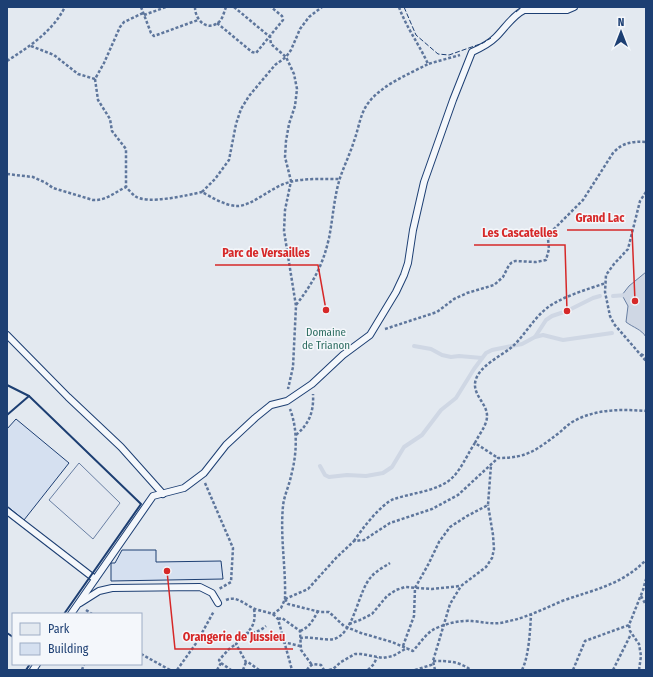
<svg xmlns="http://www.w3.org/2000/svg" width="653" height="677" font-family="'Fira Sans Condensed',sans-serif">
<rect width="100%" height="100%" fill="#f4f7fb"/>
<path fill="#e3e9f0" stroke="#687fa3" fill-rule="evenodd" d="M7,7H646V670H7ZM13,614H141V664H13Z"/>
<polygon fill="#e3e8f0" stroke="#687fa3" points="79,463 120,503 93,539 49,500"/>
<path fill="#cfd7e4" stroke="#687fa3" d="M646,272V337C641,329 634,328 626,322L628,306L622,295L629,286Z"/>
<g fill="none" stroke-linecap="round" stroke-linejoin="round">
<g stroke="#cfd7e4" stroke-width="4">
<polyline points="613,296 627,295"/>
<polyline points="535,337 546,320 552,316 567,311 593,298 600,296"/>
<polyline points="414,346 431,349 442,355 451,357 459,356 482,358"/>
<polyline points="320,466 325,475 329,477 347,475 366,476 383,473 392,467 404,447 422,435 441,410 456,398 474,369 486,353 492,350 522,344 535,337 543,335 563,340 612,333"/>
</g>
</g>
<g fill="#d5e0f0" stroke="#1d3f73">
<polygon points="16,419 69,463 24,520 7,506 7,429"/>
<polygon points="122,550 156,550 156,562 221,561 223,579 111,581 111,563 115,563"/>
</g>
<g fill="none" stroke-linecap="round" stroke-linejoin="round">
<defs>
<g id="lane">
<polyline points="7,335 68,397 121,447 163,494"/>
<polyline points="7,511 95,579"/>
<polyline points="80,603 99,591 112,588 200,587 212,593 218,603"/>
<path d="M71,614L153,496L184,488L204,473L226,445L255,418L271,405L287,401L312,384L343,355L370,335L396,292L404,275L408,263L413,230L424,182L453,100L472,52C481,48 489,44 496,37C505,28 513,15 524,10H567L574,7"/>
<polyline points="33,670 37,664"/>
</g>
</defs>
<use href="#lane" stroke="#1d3f73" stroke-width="8"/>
<g stroke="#5e769c" stroke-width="2.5" stroke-dasharray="3 2" stroke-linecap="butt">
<polyline points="141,7 151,33 154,36 198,20"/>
<path d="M195,7C195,20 207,32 219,22C223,18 224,12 226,7"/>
<polyline points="234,7 270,37 271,44 286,57 294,74 297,89 295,106 289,124 286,141 285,157 291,181 285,210 284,231 296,306 293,367 288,389"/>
<path d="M399,7C406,27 419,44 428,64L460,55"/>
<polyline points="144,15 166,7"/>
<polyline points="217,23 252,52 256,53 283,20 282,16 271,7"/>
<polyline points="31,46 54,55 78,74 95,79 104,63 120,27 124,22 143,13"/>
<path d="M7,61C30,46 52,32 65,7"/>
<polyline points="95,79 98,100 110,119 112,131 126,149 126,187"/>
<path d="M7,174L33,177L46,183L53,188L93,200C106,201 115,192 126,187C129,190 132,194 135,196C147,205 188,195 202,192C211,197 226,206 237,206C253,206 272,186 290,182C304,178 325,179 340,179"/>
<polyline points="202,192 215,179 229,160 236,124 241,109 249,96 275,65 286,57 291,50 300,29 309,17 322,7"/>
<polyline points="646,192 640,201 628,249 614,264 606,275 605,292 610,316 614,324 646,361"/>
<path d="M296,305C313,283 323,265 329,238C333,218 334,197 340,178C344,166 350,154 354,141C359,128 360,113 369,102C382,85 409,74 428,64"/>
<path d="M385,329L437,312L454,299L467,293L494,285L503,277L508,267L511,263L515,261L536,262L546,260L549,249L548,239L554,229L583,200L613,153C622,143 632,141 646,142"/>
<polyline points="641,354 646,357"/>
<path d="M296,435C309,424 314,412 313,394"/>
<path d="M475,443C478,436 484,429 486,422C492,405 470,396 476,379C481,365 501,356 512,347C525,335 533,319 547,308C561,297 588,289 606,283"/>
<polyline points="205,483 233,548 231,582 219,589"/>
<path d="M354,541C361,530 382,503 394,499C411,493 440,491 453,477C462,468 468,453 475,443L498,458"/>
<polyline points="641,596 646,605"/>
<path d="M285,599L308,589L336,558L354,541L364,540L390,523L432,509L458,495L498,458C528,458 536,450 559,433C564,429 568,424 574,421C596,409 621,409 646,411"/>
<path d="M285,599L288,604L320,612H329L344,626L361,633L392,642L413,651C419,644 424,637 431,631C442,624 460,620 472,621C484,622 494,625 505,622C526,618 543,609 562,601C595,589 620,586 646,560"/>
<path d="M226,600C237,595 245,605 255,609C261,611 267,612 273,614L281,608L285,599C286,568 280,537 283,506C284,496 289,486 291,476C297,454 298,430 290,409"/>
<path d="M254,609C257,627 248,632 236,644L246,662H248L259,670"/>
<polyline points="86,610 92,614"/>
<polyline points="273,614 278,619 292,670"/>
<polyline points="278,619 282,618 300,631 301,650 312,665"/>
<polyline points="349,624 360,620 372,614 387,596 396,590 405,587 432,589 460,586"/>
<path d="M300,631C310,627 313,620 318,611"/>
<path d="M247,633C255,633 260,631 266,626"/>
<path d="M300,638C311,636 325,641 334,639C355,633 358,589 372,576C376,571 384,567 390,563"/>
<polyline points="283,642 300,646"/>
<polyline points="403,646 414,616 415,588 429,563 439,542 450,527 467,516 488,505 491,465"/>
<polyline points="141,654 170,670"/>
<path d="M433,661C449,661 458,661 471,670"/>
<polyline points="221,663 231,670"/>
<polyline points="82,670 84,664"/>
<polyline points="177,670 197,642 214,611"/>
<polyline points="217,670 221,663 219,660 229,649 236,644"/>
<polyline points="243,670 246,662"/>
<polyline points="307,670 309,667 313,664 321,665 324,670"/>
<polyline points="329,670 333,669 341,662 355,654 361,654 383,658 393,656 407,648"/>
<polyline points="368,670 374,664 377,657"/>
<polyline points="415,670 434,664"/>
<polyline points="435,670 433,661 450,604 461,586 486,567 492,558 494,549 493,535 488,505"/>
<path d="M522,670C529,656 530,631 531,615"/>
<polyline points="573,670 585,641 629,625"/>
<polyline points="613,670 631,634"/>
<polyline points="639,670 641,656 639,644 630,631 629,625 643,590 646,579"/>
</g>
<use href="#lane" stroke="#f4f7fb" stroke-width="6"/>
<g stroke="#1d3f73" stroke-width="1" stroke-dasharray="5 2" stroke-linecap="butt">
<polyline points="404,7 416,35 438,54 449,55 483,43 491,38"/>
<polyline points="516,12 522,7"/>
</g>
<g stroke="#1d3f73" stroke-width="2">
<polyline points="7,385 29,396 141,504 64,614"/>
<polyline points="7,415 29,396"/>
<polyline points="7,633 13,637"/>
<polyline points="26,670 30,664"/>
</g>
</g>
<g text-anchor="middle" stroke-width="3" stroke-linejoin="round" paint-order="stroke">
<g font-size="11" fill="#2c6c60" stroke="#f4f7fb">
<text x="326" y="336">Domaine<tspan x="326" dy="13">de Trianon</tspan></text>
</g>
</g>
<path fill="none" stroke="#d62828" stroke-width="1.5" d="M635 301L632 230H567M567 311L565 245H474M326 310L318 265H215M167 571L175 649H293"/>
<g fill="#d62828" stroke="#f4f7fb" stroke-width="1.5">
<circle cx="635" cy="301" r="4"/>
<circle cx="567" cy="311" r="4"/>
<circle cx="326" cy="310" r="4"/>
<circle cx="167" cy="571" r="4"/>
</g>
<g font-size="12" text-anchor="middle" font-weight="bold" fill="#d62828" stroke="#f4f7fb" stroke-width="3" stroke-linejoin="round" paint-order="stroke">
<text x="600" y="222">Grand Lac</text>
<text x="520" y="237">Les Cascatelles</text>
<text x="266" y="257">Parc de Versailles</text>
<text x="234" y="641">Orangerie de Jussieu</text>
</g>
<rect width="653" height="677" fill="none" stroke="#1d3f73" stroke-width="16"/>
<rect x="12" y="613" width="130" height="52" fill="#f4f7fb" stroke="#9eadc5"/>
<rect x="20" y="623" width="20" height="12" fill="#e3e9f0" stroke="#9eadc5"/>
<text x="48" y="633" font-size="12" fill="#1d3f73">Park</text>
<rect x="20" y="643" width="20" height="12" fill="#d5e0f0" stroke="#9eadc5"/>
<text x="48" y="653" font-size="12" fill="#1d3f73">Building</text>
<g transform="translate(621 32)" stroke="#f4f7fb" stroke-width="3" paint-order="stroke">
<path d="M0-3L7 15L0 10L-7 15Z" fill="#1d3f73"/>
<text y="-6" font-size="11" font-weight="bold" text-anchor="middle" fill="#1d3f73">N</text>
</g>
</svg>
